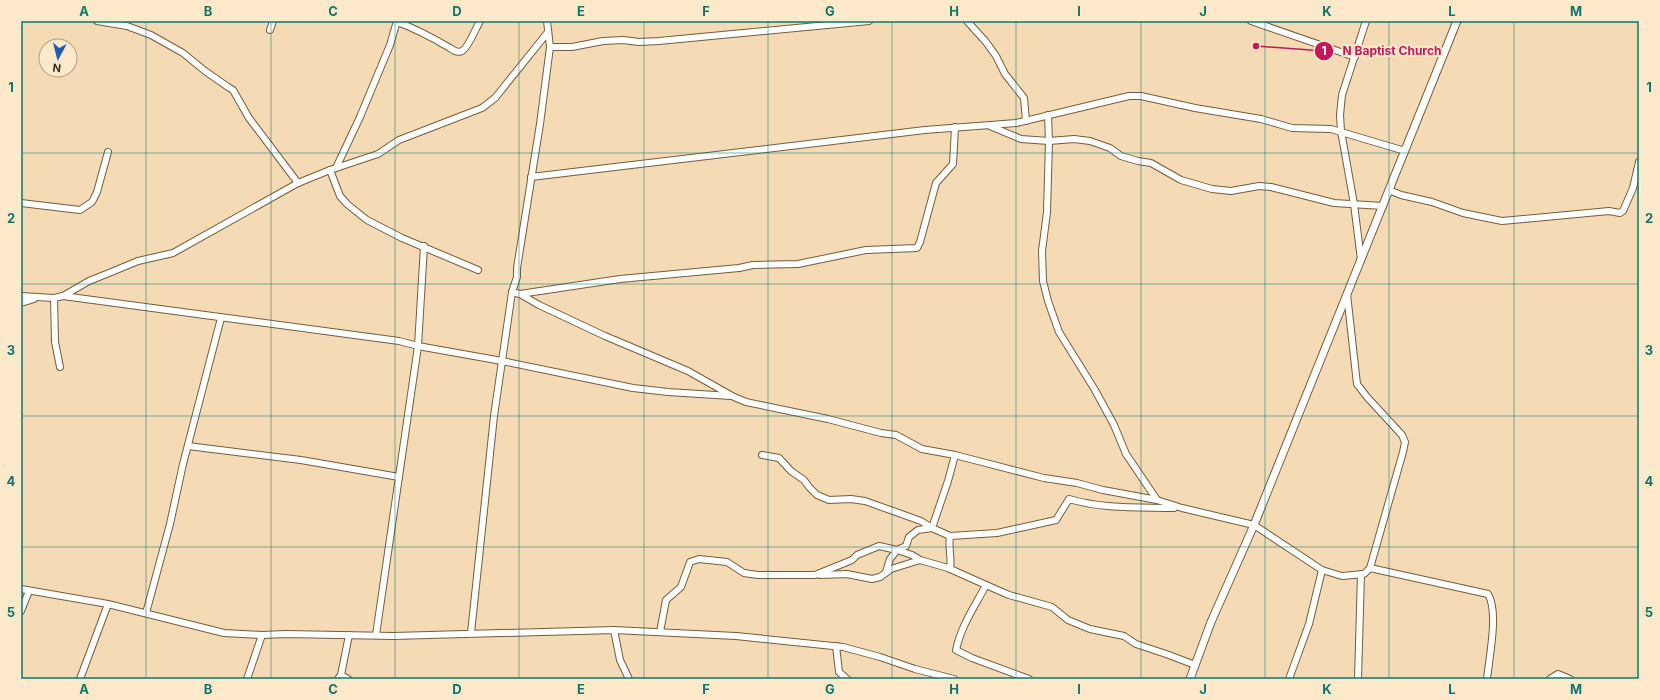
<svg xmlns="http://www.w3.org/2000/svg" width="1660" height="700" font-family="Inter,sans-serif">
<rect width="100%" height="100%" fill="#f5dbb5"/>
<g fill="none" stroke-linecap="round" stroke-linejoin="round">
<defs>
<g id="minor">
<polyline points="97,21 127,26 151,35 183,53 205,71 228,87 233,90 249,118 298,183"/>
<polyline points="967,21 986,42 996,56 1005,74 1024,98 1026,121"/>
<polyline points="1251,21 1355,57"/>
<path d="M397,22C417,29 433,38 450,48C454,51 458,53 462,51C468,48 476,28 480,21"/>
<polyline points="270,30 273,21"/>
<polyline points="550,47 572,47 603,41 623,40 639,42 659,41 869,21"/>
<polyline points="1048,115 1049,141 1047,212 1042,251 1043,281 1048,301 1059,332 1095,390 1114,425 1126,454 1157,500"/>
<polyline points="990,126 1021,139 1049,141 1074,139 1090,141 1110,148 1121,156 1138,161 1151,163 1181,180 1212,189 1231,191 1259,186 1271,187 1334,203 1383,206"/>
<polyline points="336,168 360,117 390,45 397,21"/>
<polyline points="330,170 340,196 347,204 367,220 402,238 478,270"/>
<polyline points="531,177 925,130 1016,123 1129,96 1141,96 1195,108 1261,119 1292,128 1331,129 1405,151"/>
<polyline points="1389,190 1401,195 1432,202 1463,213 1502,221 1609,211 1620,213 1623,211 1633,188 1639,162"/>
<polyline points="21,203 80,210 92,202 97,192 108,152"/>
<polyline points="1361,260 1354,204 1341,131 1340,115 1342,95 1366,21"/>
<path d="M512,292L520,294L539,305L605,336L688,371L734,397L746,402L828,419L881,433L896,435L922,449L955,455L1044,478L1077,483L1103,490L1157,500L1182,508L1254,525L1322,570L1342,576L1364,574L1370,568L1488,594C1499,612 1489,658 1487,679"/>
<polyline points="520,294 620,279 739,268 753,265 798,264 866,250 917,248 920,242 936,183 953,164 955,127"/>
<polyline points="1347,294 1357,384 1367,397 1402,435 1405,442 1403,452 1370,568"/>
<polyline points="21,296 54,298 63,296 89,281 109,273 138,261 173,253 298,183 330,170 378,154 399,140 482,108 495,98 548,32"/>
<polyline points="63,296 399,341 418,346 502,361 633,388 668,392 731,396"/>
<polyline points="54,298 55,342 60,367"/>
<polyline points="21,303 34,299"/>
<polyline points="188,446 301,460 399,477"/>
<polyline points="762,455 779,458 791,471 804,480 809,487 817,495 829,500 851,499 865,501 921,521 932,528 948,481 955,455"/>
<path d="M950,569C952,558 948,547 950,536"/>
<polyline points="886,572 890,559 897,550 912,555 920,560"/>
<polyline points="820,575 847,574 872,579 880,577 891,569 920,560 948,568 986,585"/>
<polyline points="21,589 108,604 224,633 262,635 286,634 393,636 614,630 736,636 843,647 880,657 915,669 954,679"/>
<polyline points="21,611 29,591"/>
<polyline points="146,613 170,524 183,464 221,318"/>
<polyline points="614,630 620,660 629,679"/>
<path d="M660,632L666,600L681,587L690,562L699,559L727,562L744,573L758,575H815L852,560L857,555L879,546L897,550L906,546L909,537L918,530L932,528L950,536L997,533L1056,520L1069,499C1103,509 1139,507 1174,508"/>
<polyline points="471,633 494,416 512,292 517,277 517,268 540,124 550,47 547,21"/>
<polyline points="376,635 418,346 424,246"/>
<polyline points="836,646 839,672 847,679"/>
<polyline points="341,675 348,679"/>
<polyline points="80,679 108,604"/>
<polyline points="247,679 262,635"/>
<polyline points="338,679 341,675 349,635"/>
<path d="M1029,679L972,658L956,650C961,626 975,606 986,585L1009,595L1052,607L1068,620L1090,629L1124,636L1136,644L1169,655L1195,665"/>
<polyline points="1289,679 1309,624 1322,570"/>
<polyline points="1358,679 1361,574"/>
<polyline points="1550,679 1558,674 1570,679"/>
</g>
<polyline id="tertiary" points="1190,679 1211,622 1254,525 1457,21"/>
</defs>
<use href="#minor" stroke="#745d3b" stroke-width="8"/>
<use href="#tertiary" stroke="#745d3b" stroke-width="9"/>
<use href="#minor" stroke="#fff" stroke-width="6"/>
<use href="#tertiary" stroke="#fff" stroke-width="7"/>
</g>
<path fill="none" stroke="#0f766e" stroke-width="1" stroke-opacity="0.55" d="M146,21V679M271,21V679M395,21V679M519,21V679M644,21V679M768,21V679M892,21V679M1016,21V679M1141,21V679M1265,21V679M1389,21V679M1514,21V679M21,153H1639M21,284H1639M21,416H1639M21,547H1639"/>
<path fill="none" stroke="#c2185b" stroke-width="1.5" d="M1256 46L1324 51"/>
<g fill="#c2185b" stroke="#fee9ca" stroke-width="1.5">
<circle cx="1256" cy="46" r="4"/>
<circle cx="1324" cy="51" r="10"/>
</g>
<g font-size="12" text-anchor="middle" font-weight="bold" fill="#fff">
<text x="1324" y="55">1</text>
</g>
<g font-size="12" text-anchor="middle" font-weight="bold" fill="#c2185b" stroke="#fee9ca" stroke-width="4" stroke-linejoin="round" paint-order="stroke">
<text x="1392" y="55">N Baptist Church</text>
</g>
<rect width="1660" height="700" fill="none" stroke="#fee9ca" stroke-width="44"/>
<g transform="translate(58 58) rotate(187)"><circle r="19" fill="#fee9ca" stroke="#af9e86"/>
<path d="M0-3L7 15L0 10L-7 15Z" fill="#215daf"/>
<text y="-6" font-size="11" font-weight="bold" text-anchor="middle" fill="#382e1f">N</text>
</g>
<rect x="22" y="22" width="1616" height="656" fill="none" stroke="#0f766e" stroke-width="1.5"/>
<g font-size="13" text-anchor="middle" font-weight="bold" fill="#0f766e">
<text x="84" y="16">A</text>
<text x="208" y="16">B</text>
<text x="333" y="16">C</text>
<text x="457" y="16">D</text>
<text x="581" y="16">E</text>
<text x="706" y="16">F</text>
<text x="830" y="16">G</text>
<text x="954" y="16">H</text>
<text x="1079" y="16">I</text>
<text x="1203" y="16">J</text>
<text x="1327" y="16">K</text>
<text x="1452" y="16">L</text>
<text x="1576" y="16">M</text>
<text x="11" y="92">1</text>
<text x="1649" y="92">1</text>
<text x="11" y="223">2</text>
<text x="1649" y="223">2</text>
<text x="11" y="355">3</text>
<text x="1649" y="355">3</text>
<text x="11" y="486">4</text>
<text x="1649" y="486">4</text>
<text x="11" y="617">5</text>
<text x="1649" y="617">5</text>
<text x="84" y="694">A</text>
<text x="208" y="694">B</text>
<text x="333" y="694">C</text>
<text x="457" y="694">D</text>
<text x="581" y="694">E</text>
<text x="706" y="694">F</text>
<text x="830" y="694">G</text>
<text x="954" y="694">H</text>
<text x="1079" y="694">I</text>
<text x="1203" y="694">J</text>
<text x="1327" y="694">K</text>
<text x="1452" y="694">L</text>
<text x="1576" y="694">M</text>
</g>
</svg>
